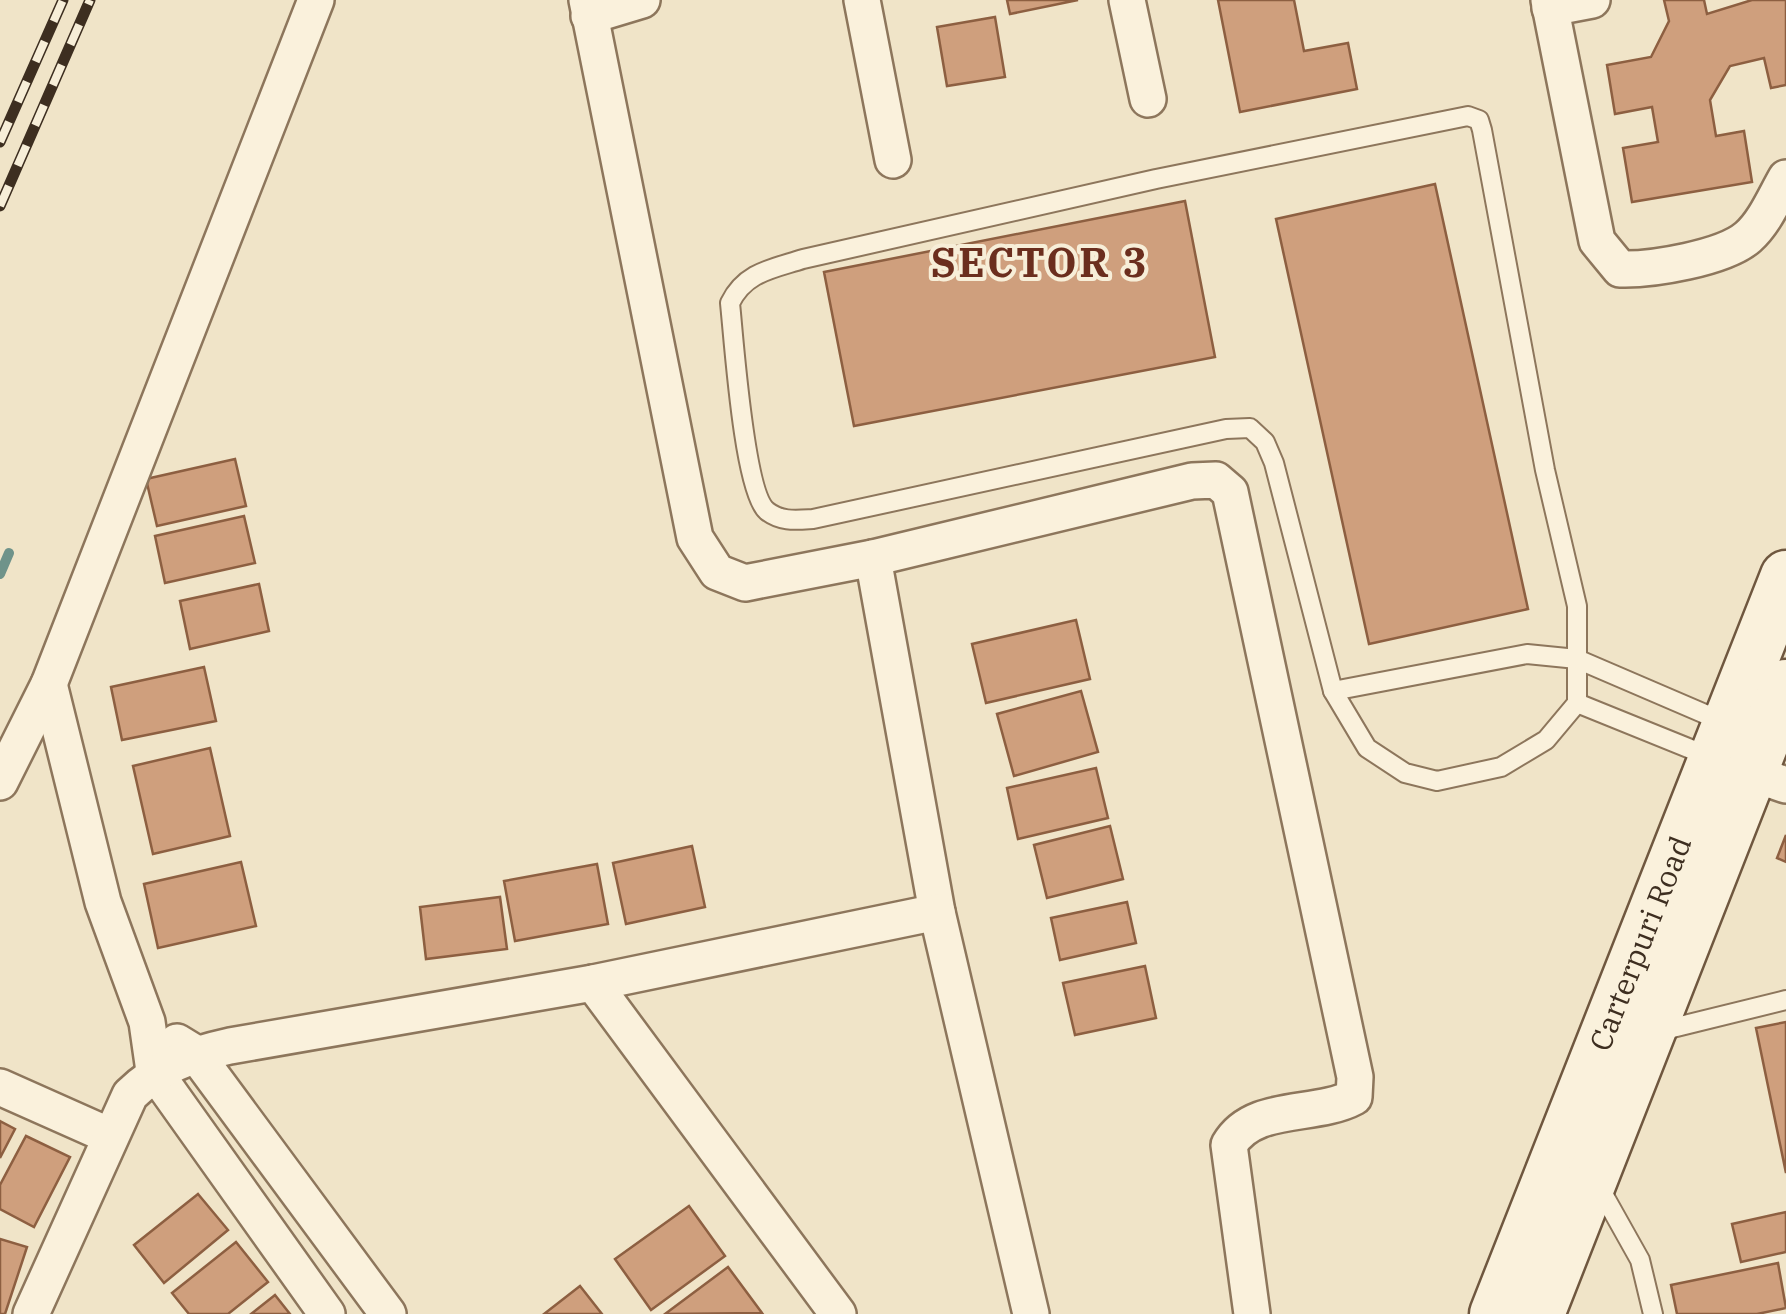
<svg xmlns="http://www.w3.org/2000/svg" width="1786" height="1314" font-family="'IBM Plex Serif',serif">
<rect width="100%" height="100%" fill="#f0e4c8"/>
<g fill="none" stroke-linecap="round" stroke-linejoin="round">
<polyline stroke="#6f938a" stroke-width="10" points="0,574 9,553"/>
</g>
<g fill="#cf9f7d" stroke="#8d5f41" stroke-width="2.5">
<polygon points="1007,0 1078,0 1010,14"/>
<polygon points="1218,0 1294,0 1304,51 1348,43 1357,89 1240,112"/>
<polygon points="1664,0 1704,0 1707,14 1752,0 1786,0 1786,85 1771,88 1764,58 1730,66 1710,100 1716,136 1744,131 1752,182 1632,202 1623,148 1658,142 1652,107 1615,114 1607,65 1651,57 1669,21"/>
<polygon points="995,17 1005,77 947,86 937,27"/>
<polygon points="1435,184 1528,609 1369,644 1276,219"/>
<polygon points="1185,201 1215,357 854,426 824,272"/>
<polygon points="235,459 246,506 157,526 146,479"/>
<polygon points="244,516 255,563 165,583 155,536"/>
<polygon points="259,584 269,631 190,649 180,601"/>
<polygon points="1076,620 1090,679 986,703 972,644"/>
<polygon points="204,667 216,721 122,740 111,687"/>
<polygon points="1081,691 1098,752 1014,776 997,714"/>
<polygon points="210,748 230,836 153,854 133,766"/>
<polygon points="1096,768 1108,818 1018,839 1007,788"/>
<polygon points="1110,826 1123,879 1047,898 1034,845"/>
<polygon points="1786,835 1786,862 1777,858"/>
<polygon points="692,846 705,907 626,924 613,863"/>
<polygon points="241,862 256,926 158,948 144,884"/>
<polygon points="597,864 608,924 515,941 504,881"/>
<polygon points="500,897 507,949 426,959 420,907"/>
<polygon points="1127,902 1136,943 1060,960 1051,918"/>
<polygon points="1145,966 1156,1018 1075,1035 1063,983"/>
<polygon points="1786,1022 1786,1173 1756,1028"/>
<polygon points="0,1121 15,1129 0,1158"/>
<polygon points="26,1136 70,1157 34,1227 0,1209 0,1185"/>
<polygon points="198,1194 228,1230 164,1283 134,1245"/>
<polygon points="689,1206 725,1256 651,1310 615,1259"/>
<polygon points="1786,1212 1786,1252 1741,1262 1732,1224"/>
<polygon points="0,1239 27,1247 5,1314 0,1314"/>
<polygon points="236,1242 268,1282 228,1314 189,1314 172,1293"/>
<polygon points="1778,1263 1786,1308 1757,1314 1677,1314 1671,1285"/>
<polygon points="728,1267 762,1313 665,1314"/>
<polygon points="580,1286 602,1314 544,1314"/>
<polygon points="275,1295 290,1314 251,1314"/>
</g>
<g fill="none" stroke-linecap="round" stroke-linejoin="round">
<defs>
<g id="service">
<path d="M1468,116L1479,120L1482,130L1545,470L1577,606V703L1546,740L1501,767L1437,781L1405,773L1367,748L1333,691L1274,463L1265,442L1250,428L1226,429L813,519C796,520 781,522 767,511C744,492 734,341 730,303C745,272 772,269 803,259L1156,179Z"/>
<polyline points="1333,691 1527,654 1577,659 1726,723"/>
<polyline points="1577,703 1713,758"/>
<polyline points="1656,1032 1786,1000"/>
<polyline points="1598,1185 1640,1260 1653,1314"/>
</g>
<g id="minor">
<path d="M587,0L695,538L717,572L745,583L873,558L1192,481L1216,480L1230,492L1355,1077L1354,1097C1315,1118 1253,1103 1229,1145L1252,1314"/>
<polyline points="862,0 893,160"/>
<polyline points="1127,0 1148,99"/>
<path d="M1549,0L1597,241L1620,269C1652,270 1724,258 1748,237C1765,222 1775,197 1786,178"/>
<polyline points="1550,8 1592,0"/>
<polyline points="589,16 642,0"/>
<polyline points="873,558 937,912 1031,1314"/>
<polyline points="49,684 103,902 147,1022 154,1071 327,1314"/>
<polyline points="1751,773 1786,785"/>
<polyline points="0,782 49,684 316,0"/>
<polyline points="593,983 838,1314"/>
<polyline points="177,1042 195,1053 388,1314"/>
<polyline points="0,1087 110,1136"/>
<path d="M31,1314L130,1095C160,1066 189,1055 230,1046L593,983L937,912"/>
</g>
<g id="secondary">
<path id="s1" d="M1495,1314L1786,576"/>
<polyline points="1539,1314 1786,685"/>
</g>
</defs>
<use href="#service" stroke="#8d765c" stroke-width="22"/>
<use href="#minor" stroke="#8d765c" stroke-width="40"/>
<use href="#secondary" stroke="#6f573f" stroke-width="55"/>
<use href="#service" stroke="#faf1dc" stroke-width="18"/>
<use href="#minor" stroke="#faf1dc" stroke-width="35"/>
<use href="#secondary" stroke="#faf1dc" stroke-width="50"/>
<defs>
<g id="rail">
<polyline points="0,142 63,0"/>
<polyline points="0,206 90,0"/>
</g>
</defs>
<use href="#rail" stroke="#3d2e20" stroke-width="11"/>
<use href="#rail" stroke="#f7eed8" stroke-width="8" stroke-dasharray="22" stroke-linecap="butt"/>
</g>
<g text-anchor="middle" stroke-width="8" stroke-linejoin="round" paint-order="stroke">
<g font-size="30" fill="#3d2e20" stroke="#f7eed8">
<text dy="10" stroke="none"><textPath href="#s1" startOffset="398">Carterpuri Road</textPath></text>
</g>
<g font-size="40" font-weight="bold" letter-spacing="2.5" fill="#6b2e1e" stroke="#f7eed8">
<text x="1040" y="277">SECTOR 3</text>
</g>
</g>
</svg>
